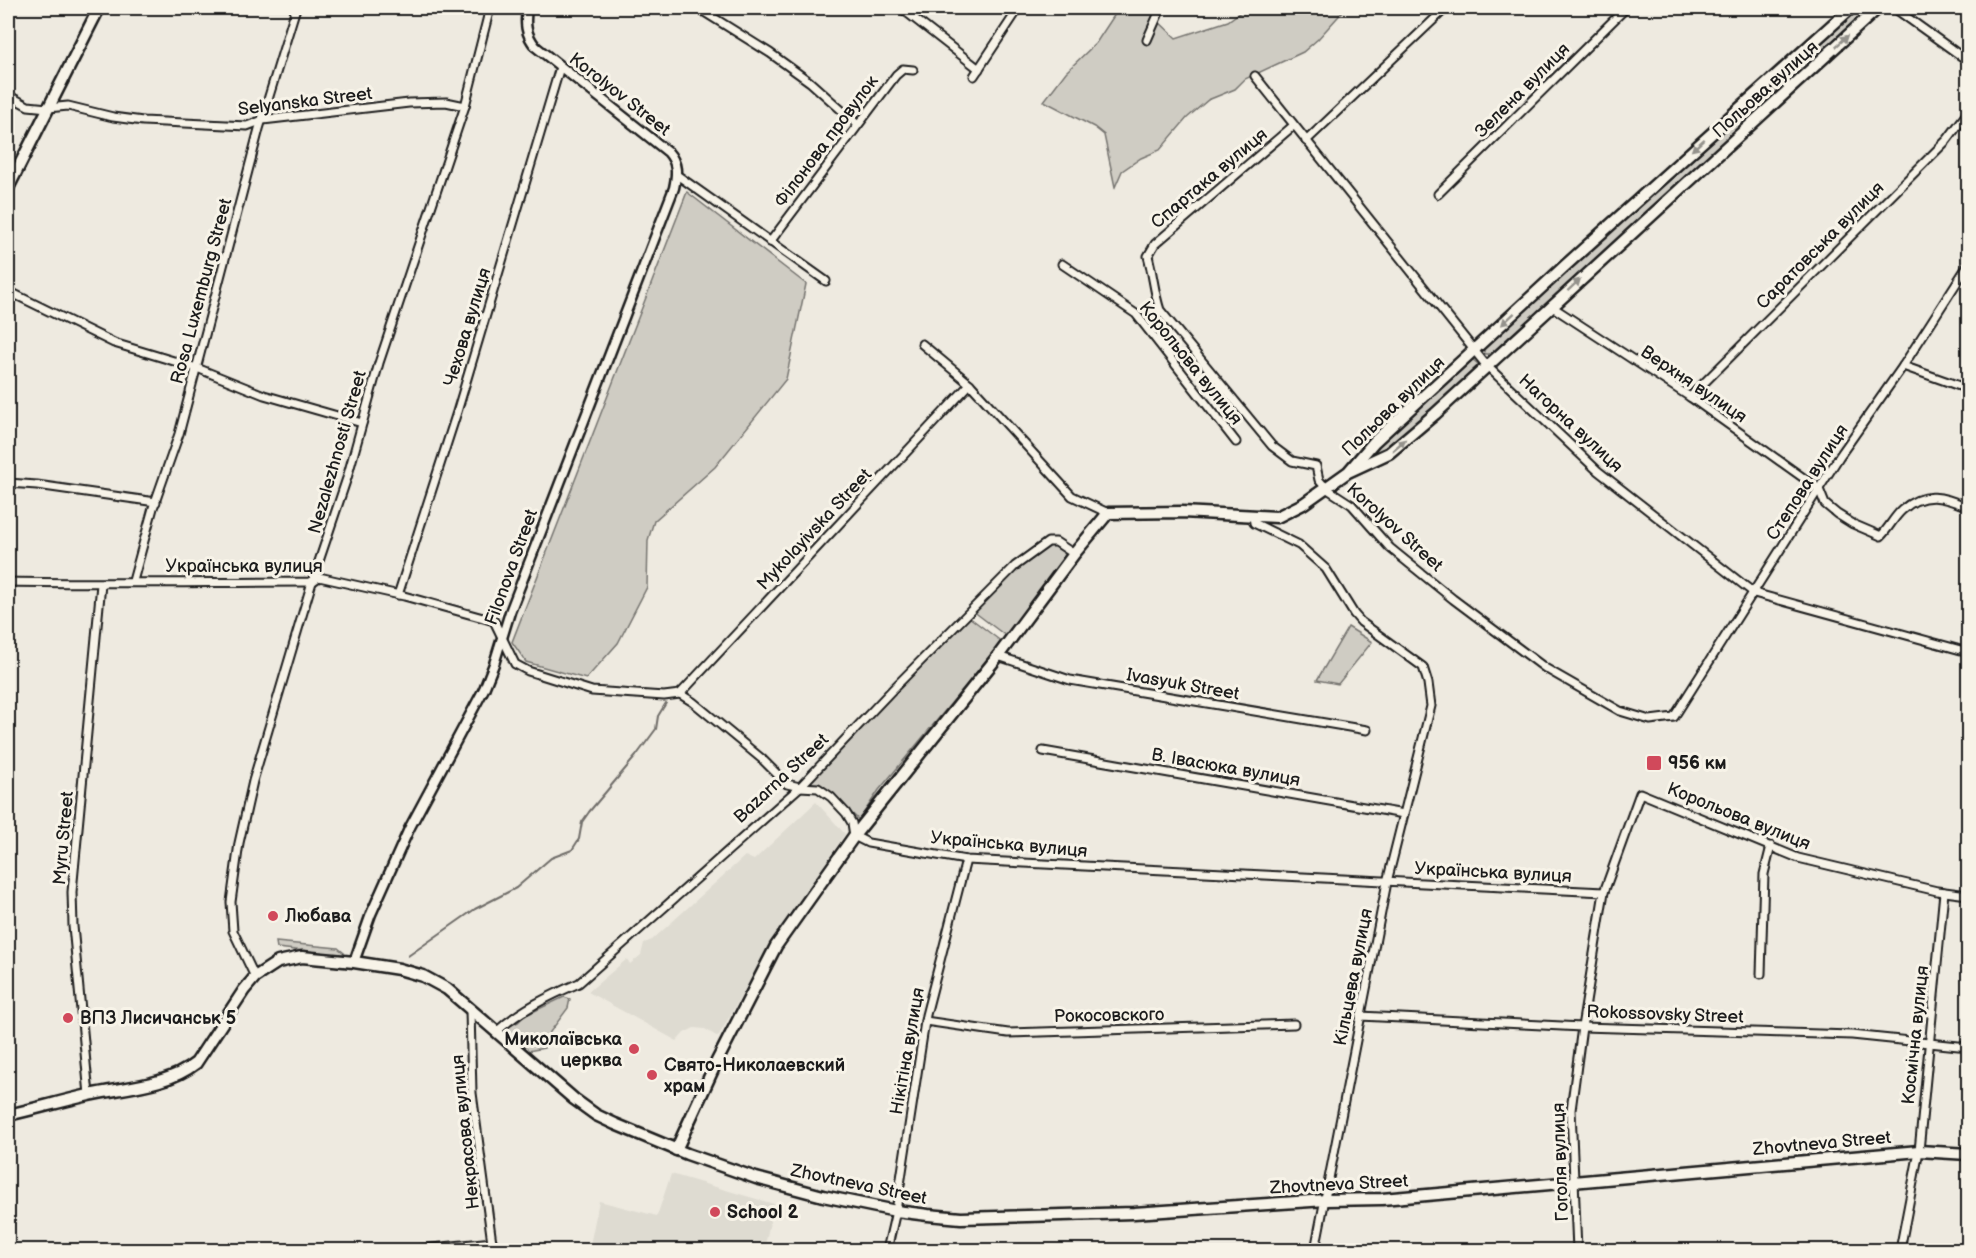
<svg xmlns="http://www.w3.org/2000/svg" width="1976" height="1258" font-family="'Balsamiq Sans',sans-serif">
<rect width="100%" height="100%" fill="#eeeae0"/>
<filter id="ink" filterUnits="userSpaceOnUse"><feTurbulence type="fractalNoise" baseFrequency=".0167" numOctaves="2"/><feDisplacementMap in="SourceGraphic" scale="12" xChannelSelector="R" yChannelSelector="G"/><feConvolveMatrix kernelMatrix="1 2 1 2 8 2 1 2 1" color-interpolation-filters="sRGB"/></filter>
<g filter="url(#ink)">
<g fill="#dedbd1">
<polygon points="816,802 845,834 770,945 718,1037 705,1029 694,1028 684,1033 677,1041 588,992 627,959 630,964 641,955 644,943 652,940 745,856 754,860"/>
<polygon points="671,1174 774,1204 764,1250 589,1250 599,1201 657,1216"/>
</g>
<g fill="#cfccc3" stroke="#767470" stroke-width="1.5">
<polygon points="1119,8 1158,8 1152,19 1158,21 1176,38 1228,21 1246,8 1346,8 1318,39 1303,52 1245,79 1235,89 1208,100 1187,118 1160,150 1141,158 1122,171 1115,187 1104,135 1094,127 1044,101 1066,72 1096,43"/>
<polygon points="1857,8 1873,8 1493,354 1485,354 1483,348 1484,344"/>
<polygon points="687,192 806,284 786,379 715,467 654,521 648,540 647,587 618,643 586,679 526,662 512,642"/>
<polygon points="1472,359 1478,364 1477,369 1393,445 1380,452 1374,451 1377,445"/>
<path d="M1049,545L1058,546L1067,555L1006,636L973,611C996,586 1021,564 1049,545Z"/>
<polygon points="969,617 1002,642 879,790 859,820 829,792 809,783 853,735"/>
<polygon points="1348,627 1372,642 1338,684 1317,680"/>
<polygon points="276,942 338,948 344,953 341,955 277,948"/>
<polygon points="564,997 570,999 568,1008 550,1032 544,1048 528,1051 511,1039 506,1032 509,1026 518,1022 524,1016"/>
</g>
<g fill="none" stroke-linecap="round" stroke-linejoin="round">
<polyline stroke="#6f6d69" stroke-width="2" points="408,956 475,909 516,888 551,858 572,850 579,839 582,822 589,812 636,756 656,729 658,716 666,703"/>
<defs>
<g id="minor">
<polyline points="698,8 770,53 810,82 857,124"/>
<polyline points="901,8 979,69"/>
<polyline points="1894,8 1968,61"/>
<polyline points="1147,40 1161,8"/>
<polyline points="974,76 1019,8"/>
<polyline points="1255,76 1486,365 1598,471 1754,593 1968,652"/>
<polyline points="8,95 28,106 48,108 68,106 113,117 143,121 247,126 263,120 409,103 446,102 465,106"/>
<path d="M1293,126L1155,244L1148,256C1153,274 1154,292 1160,310L1272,446L1292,461L1316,466L1319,480L1326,488L1352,505L1390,548L1453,599L1545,668L1620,711L1650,720L1674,717L1839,457L1903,366L1968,265"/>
<polyline points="1306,141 1446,8"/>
<polyline points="677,175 826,281"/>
<polyline points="1438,194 1626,8"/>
<polyline points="770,242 896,75 903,69 913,70"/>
<polyline points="1062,264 1136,314 1236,442"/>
<polyline points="8,291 114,343 197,368 264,395 362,423"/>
<path d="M1551,306L1690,397L1819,489L1825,504L1837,514L1853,524L1881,536C1889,528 1894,517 1902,510C1924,490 1944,497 1968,507"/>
<polyline points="922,344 970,384 1072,496 1108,513"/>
<polyline points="1903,366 1968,389"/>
<polyline points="1690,397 1947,140 1968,112"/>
<polyline points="8,483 37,485 156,502"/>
<polyline points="1253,516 1254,523 1299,545 1326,569 1354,614 1361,622 1423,667 1428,683 1431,706 1387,882 1315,1250"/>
<polyline points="133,581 153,508 179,434 259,129 296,8"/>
<path d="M8,582C109,584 210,582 312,582L319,577L404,596L494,621L515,664L528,671L592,691L664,696L680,694L693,702L762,759L787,784L800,787L818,788L831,797L846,813L852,823L854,836L868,843L966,860L1604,892"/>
<polyline points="398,595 457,412 560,67"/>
<polyline points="998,656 1070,680 1367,730"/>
<polyline points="680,694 970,384"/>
<polyline points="1043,751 1404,814"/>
<polyline points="1761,974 1764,874 1771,846"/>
<polyline points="255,977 233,931 231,902 239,843 253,781 312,582 347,478 379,363 465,106 490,8"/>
<polyline points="470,1010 472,1093 493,1250"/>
<polyline points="1360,1016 1582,1027 1852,1035 1968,1047"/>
<polyline points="925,1021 1008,1033 1294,1024"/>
<path d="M496,1032C520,1010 549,996 579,983L800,787L893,689L1015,566L1048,542H1056L1074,554"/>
<polyline points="89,1095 73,926 72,892 101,584"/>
<polyline points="412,1250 493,1242"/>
<polyline points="887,1250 896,1211 926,1015 966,860"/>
<polyline points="1577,1250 1571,1110 1582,1027 1604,892 1640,793 1798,858 1937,891 1968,895"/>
<polyline points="1900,1250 1919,1151 1944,892"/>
</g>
<path id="tertiary" d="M354,962L371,914L409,829L484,689L494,664L510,612L674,188C677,174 678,163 668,152L536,47C525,34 525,23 527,8"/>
<g id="secondary">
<polyline points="1350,470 1374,442 1567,264 1851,8"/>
<path d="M8,1115C35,1109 62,1101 89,1095C125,1087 167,1086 196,1063L244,990L255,977L278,962L302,957L354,962L399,969L423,976L447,989L574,1099L596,1115L615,1124L687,1154L756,1178L823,1196L896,1211L928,1215L961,1218L1134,1213L1326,1200L1382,1199L1919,1151L1968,1154"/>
<polyline points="676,1150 715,1065 776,946 854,836 998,656 1074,554 1108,513 1182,512 1277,517 1303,504 1348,472 1389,453 1435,414 1878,8"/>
</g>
<polyline id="primary" points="8,188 99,8"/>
</defs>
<use href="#minor" stroke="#1c1c1c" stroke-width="11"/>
<use href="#tertiary" stroke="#1c1c1c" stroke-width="13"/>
<use href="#secondary" stroke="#1c1c1c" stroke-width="15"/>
<use href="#primary" stroke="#1c1c1c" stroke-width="15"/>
<use href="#minor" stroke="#f7f3e8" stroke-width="7"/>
<use href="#tertiary" stroke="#f7f3e8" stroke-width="8"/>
<use href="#secondary" stroke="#f7f3e8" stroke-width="10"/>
<use href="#primary" stroke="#f7f3e8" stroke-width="10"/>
</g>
<defs><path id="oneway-solid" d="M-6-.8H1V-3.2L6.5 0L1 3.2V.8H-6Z" transform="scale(1.5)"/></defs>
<g fill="#94928c">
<use href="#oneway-solid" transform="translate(1842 41) rotate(-42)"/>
<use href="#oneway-solid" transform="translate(1698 145) rotate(138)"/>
<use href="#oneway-solid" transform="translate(1574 285) rotate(-43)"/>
<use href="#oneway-solid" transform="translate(1508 319) rotate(137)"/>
<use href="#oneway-solid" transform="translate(1399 445) rotate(-41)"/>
</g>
</g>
<g fill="#d1495b" stroke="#f7f3e8" stroke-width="2">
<rect x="1646" y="755" width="16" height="16" rx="3"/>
<circle cx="273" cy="916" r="6"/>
<circle cx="68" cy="1018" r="6"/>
<circle cx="634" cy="1049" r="6"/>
<circle cx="652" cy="1075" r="6"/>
<circle cx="715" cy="1212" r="6"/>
</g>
<g text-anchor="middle" stroke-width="6" stroke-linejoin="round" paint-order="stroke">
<g font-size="18" fill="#1c1c1c" stroke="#f7f3e8">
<text transform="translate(1765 89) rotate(-42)" y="6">Польова вулиця</text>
<text transform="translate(1522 90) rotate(-45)" y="6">Зелена вулиця</text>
<text transform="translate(620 94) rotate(38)" y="6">Korolyov Street</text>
<text transform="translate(305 101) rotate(-7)" y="6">Selyanska Street</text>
<text transform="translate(826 141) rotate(-53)" y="6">Філонова провулок</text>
<text transform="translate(1209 178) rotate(-40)" y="6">Спартака вулиця</text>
<text transform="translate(1820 245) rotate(-45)" y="6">Саратовська вулиця</text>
<text transform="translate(201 291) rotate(-75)" y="6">Rosa Luxemburg Street</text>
<text transform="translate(467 327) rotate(-73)" y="6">Чехова вулиця</text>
<text transform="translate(1191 363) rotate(51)" y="6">Корольова вулиця</text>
<text transform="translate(1694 384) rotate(34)" y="6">Верхня вулиця</text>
<text transform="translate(1393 406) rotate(-44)" y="6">Польова вулиця</text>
<text transform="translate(1571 423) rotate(43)" y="6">Нагорна вулиця</text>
<text transform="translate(337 452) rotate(-74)" y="6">Nezalezhnosti Street</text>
<text transform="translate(1807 482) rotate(-57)" y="6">Степова вулиця</text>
<text transform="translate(1395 527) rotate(42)" y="6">Korolyov Street</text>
<text transform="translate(814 529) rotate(-47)" y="6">Mykolayivska Street</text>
<text x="244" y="572">Українська вулиця</text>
<text transform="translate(511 567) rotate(-70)" y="6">Filonova Street</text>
<text transform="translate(1183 684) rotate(10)" y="6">Ivasyuk Street</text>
<text transform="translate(1226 767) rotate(10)" y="6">В. Івасюка вулиця</text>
<text transform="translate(781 778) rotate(-43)" y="6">Bazarna Street</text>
<text transform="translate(1739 816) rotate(22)" y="6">Корольова вулиця</text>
<text transform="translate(63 838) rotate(-85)" y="6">Myru Street</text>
<text transform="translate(1009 844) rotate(5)" y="6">Українська вулиця</text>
<text transform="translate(1493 872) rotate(3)" y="6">Українська вулиця</text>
<text transform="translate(1353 977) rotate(-79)" y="6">Кільцева вулиця</text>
<text transform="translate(1665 1014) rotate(2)" y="6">Rokossovsky Street</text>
<text transform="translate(1109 1015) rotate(-1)" y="6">Рокосовского</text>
<text transform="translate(1915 1035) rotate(-84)" y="6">Космічна вулиця</text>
<text transform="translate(907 1051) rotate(-80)" y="6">Нікітіна вулиця</text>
<text transform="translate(465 1132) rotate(-96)" y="6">Некрасова вулиця</text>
<text transform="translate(1822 1143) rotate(-5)" y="6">Zhovtneva Street</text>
<text transform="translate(1560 1162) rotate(-92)" y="6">Гоголя вулиця</text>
<text transform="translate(859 1184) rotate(12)" y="6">Zhovtneva Street</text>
<text transform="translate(1339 1184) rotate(-3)" y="6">Zhovtneva Street</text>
</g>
<g font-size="18" font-weight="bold" fill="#1c1c1c" stroke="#f7f3e8" text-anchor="start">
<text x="1668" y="769">956 км</text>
<text x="285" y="922">Любава</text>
<text x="80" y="1024">ВПЗ Лисичанськ 5</text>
<text x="622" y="1045" text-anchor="end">Миколаївська<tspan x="622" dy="21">церква</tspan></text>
<text x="664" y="1071">Свято-Николаевский<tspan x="664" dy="21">храм</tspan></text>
<text x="727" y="1218">School 2</text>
</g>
</g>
<rect width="1976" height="1258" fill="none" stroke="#f7f3e8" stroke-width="30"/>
<rect x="15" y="15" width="1946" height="1228" fill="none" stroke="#1c1c1c" stroke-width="2" filter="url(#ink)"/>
</svg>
